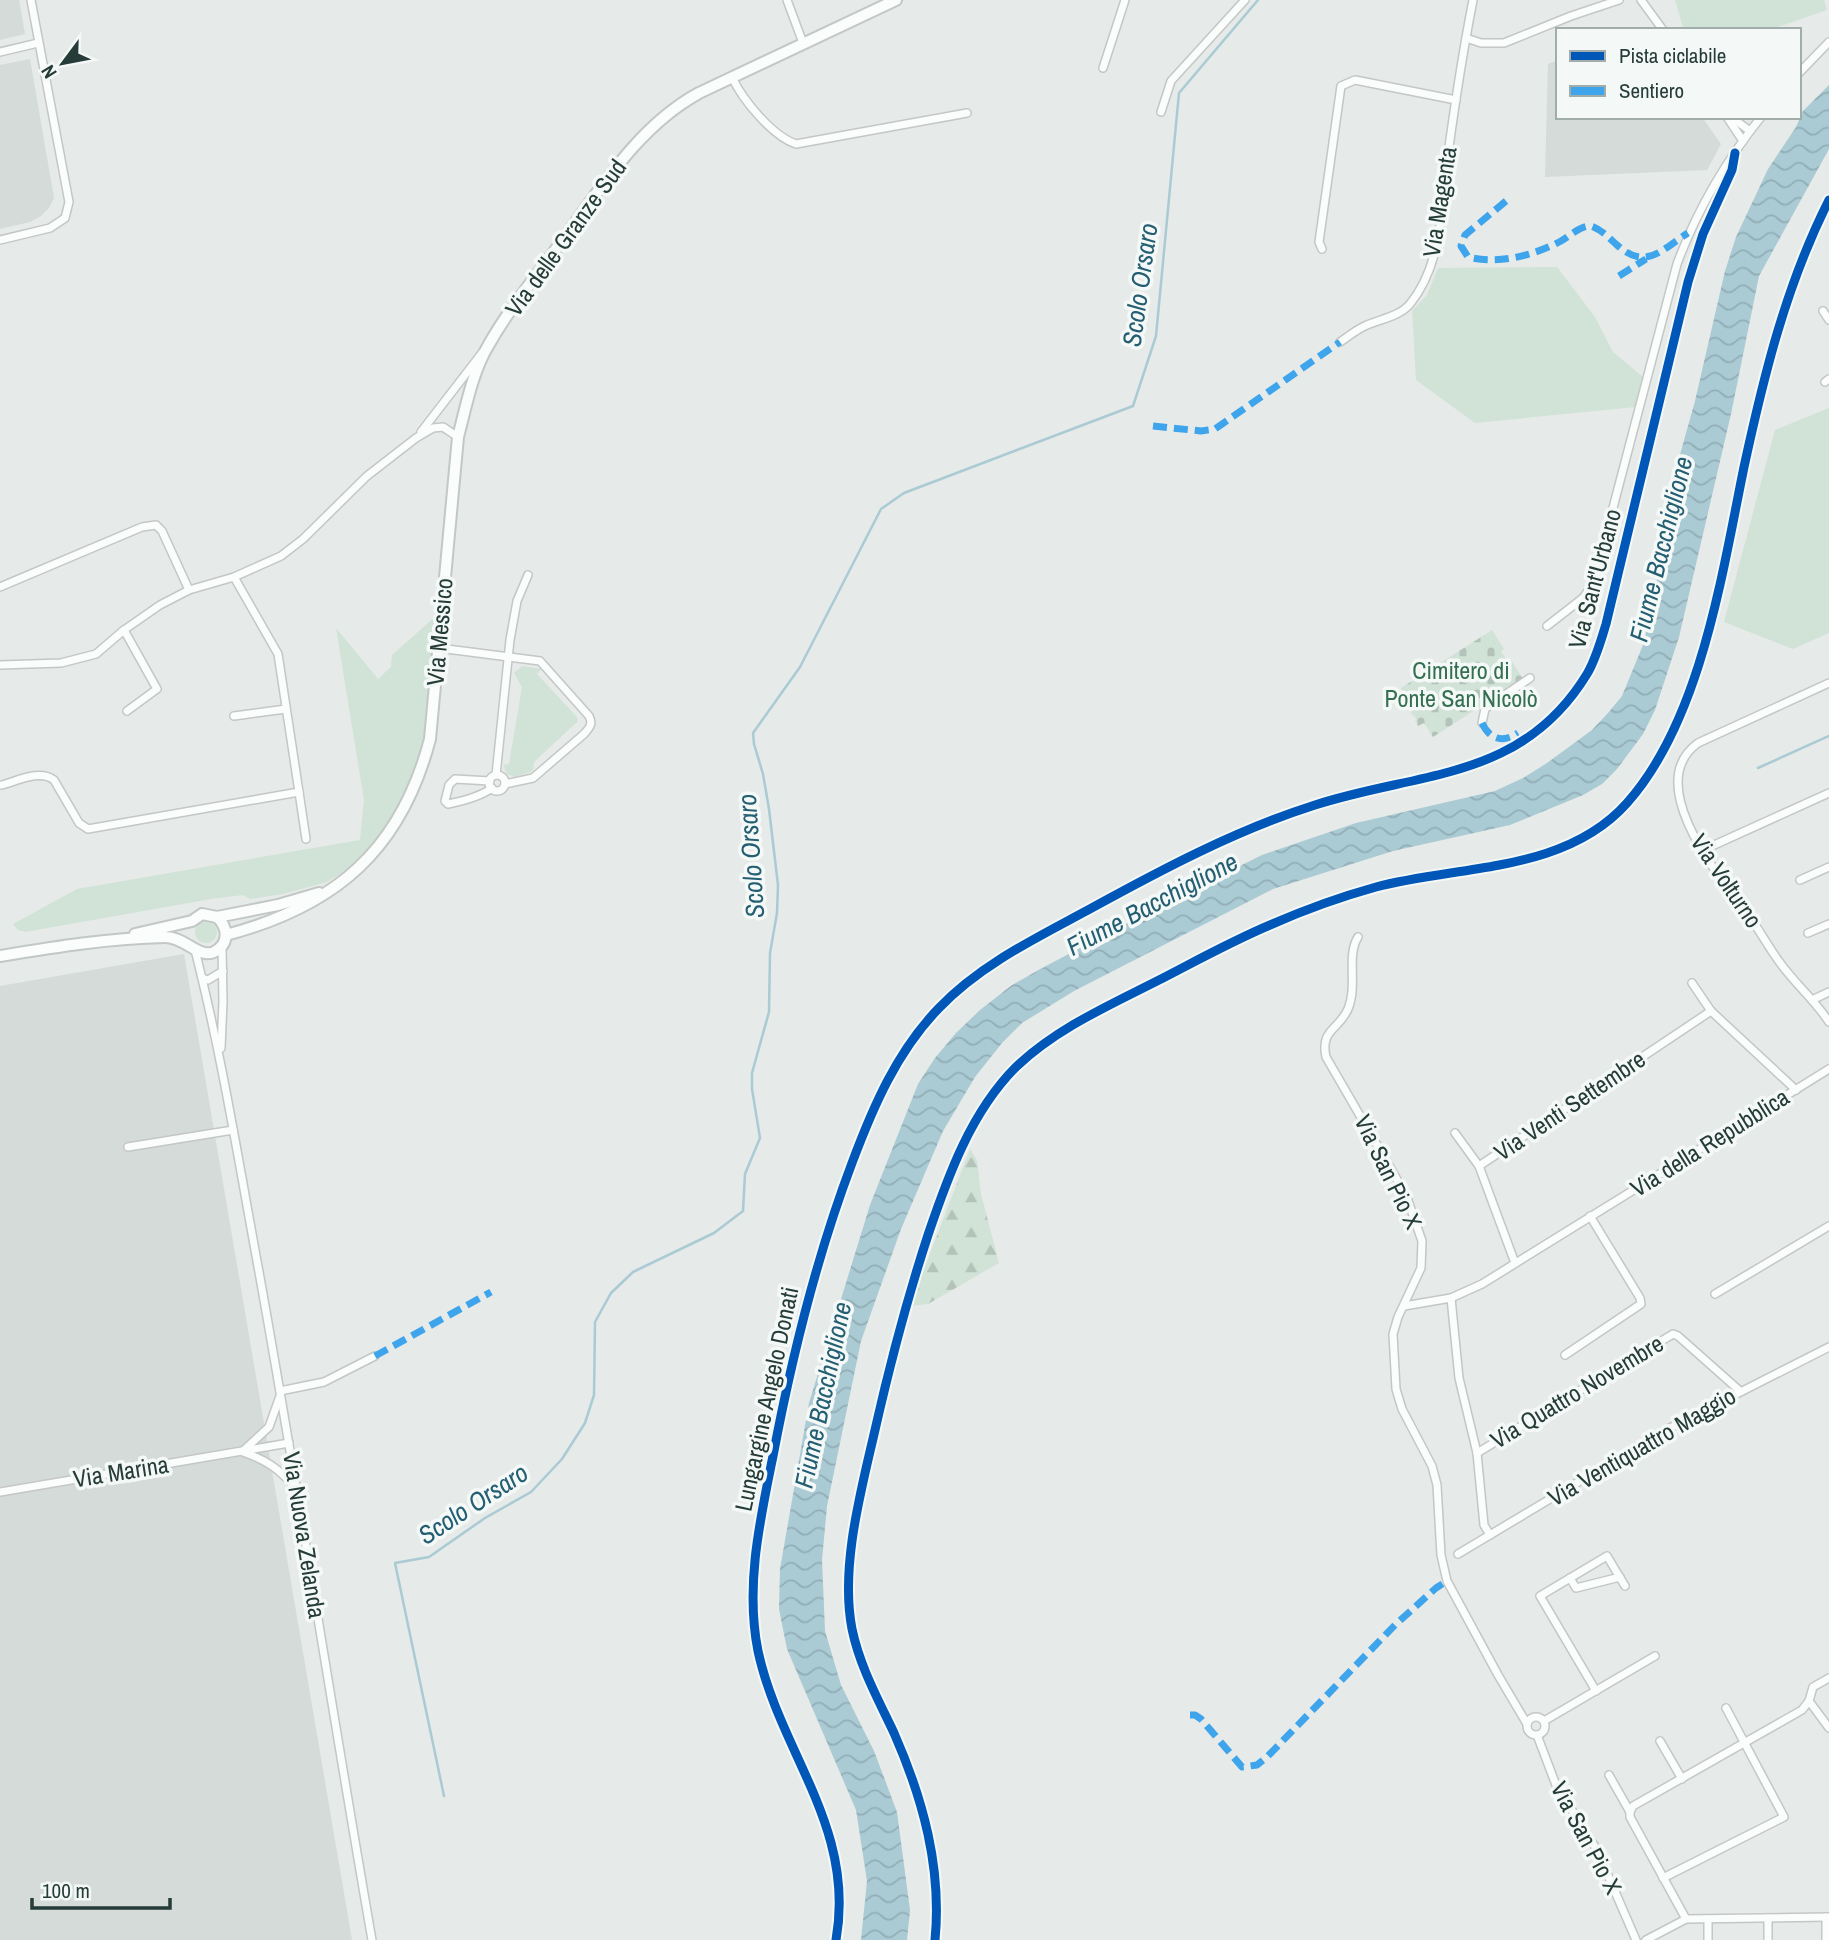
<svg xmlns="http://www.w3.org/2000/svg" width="1829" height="1940" font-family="'Archivo Narrow',sans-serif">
<defs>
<pattern id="forest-firs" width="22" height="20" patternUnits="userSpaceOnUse" patternTransform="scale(1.75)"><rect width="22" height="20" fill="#d1e2d7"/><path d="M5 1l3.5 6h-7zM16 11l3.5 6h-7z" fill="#b3c3b9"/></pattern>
<pattern id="cemetery-stones" width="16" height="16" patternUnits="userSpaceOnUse" patternTransform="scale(1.75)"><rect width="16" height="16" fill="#d1e2d7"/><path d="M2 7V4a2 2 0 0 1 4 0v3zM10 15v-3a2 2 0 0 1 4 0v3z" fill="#b3c3b9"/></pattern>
<pattern id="water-waves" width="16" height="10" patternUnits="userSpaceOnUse" patternTransform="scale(1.75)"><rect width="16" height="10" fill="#aacad4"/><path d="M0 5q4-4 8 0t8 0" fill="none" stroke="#92aeb7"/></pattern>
</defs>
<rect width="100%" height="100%" fill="#e6eae8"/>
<g fill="#d4dbd8">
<polygon points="0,0 19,0 25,34 0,40"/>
<polygon points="30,59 54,198 49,208 41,216 30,222 0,229 0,65"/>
<polygon points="1558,60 1558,117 1702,117 1721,144 1707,170 1545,177 1548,64"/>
<polygon points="184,954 352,1940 0,1940 0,986"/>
</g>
<g fill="#d1e2d7">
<polygon points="1675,0 1824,0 1827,10 1769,30 1684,30"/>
<polygon points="1557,267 1595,317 1613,352 1643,377 1635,407 1475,423 1416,380 1412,311 1427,295 1438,268"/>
<polygon points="1829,408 1829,633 1793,649 1724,622 1775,430"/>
<polygon points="445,608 432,739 378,850 327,882 283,894 250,899 243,895 211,899 25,932 18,930 13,924 77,889 360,840 364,800 336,628 378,679 391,667 392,655"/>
<polygon points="522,666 541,669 537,674 577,717 578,721 534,762 533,771 515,777 507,774 503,765 509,764 522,687 514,673"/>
<circle cx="206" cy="932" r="11"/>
</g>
<polygon fill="url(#forest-firs)" points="970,1149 977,1160 981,1194 999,1263 928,1304 910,1306"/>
<polygon fill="url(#cemetery-stones)" points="1492,630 1504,649 1501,651 1508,662 1511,660 1523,679 1433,737 1424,723 1418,726 1415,720 1417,719 1411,713 1413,707 1401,688"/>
<polygon fill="url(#water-waves)" points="1829,85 1829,149 1759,276 1731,414 1679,637 1655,710 1643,734 1617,769 1602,784 1583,795 1510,825 1393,851 1273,889 1074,991 1022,1023 1002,1043 975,1077 943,1131 901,1229 861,1341 827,1506 822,1560 825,1631 841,1685 874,1751 897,1812 910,1910 907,1940 861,1940 867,1881 856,1810 787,1649 779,1609 780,1569 809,1403 870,1205 918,1084 935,1058 956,1033 980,1010 1012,985 1046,966 1171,900 1262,855 1356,823 1495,791 1523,778 1547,763 1592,730 1608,713 1622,696 1643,645 1654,600 1669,494 1695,401 1725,271 1736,237 1768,169 1796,127 1803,111"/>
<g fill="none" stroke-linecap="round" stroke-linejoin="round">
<g stroke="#aacad4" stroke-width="2.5">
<polyline points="1758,768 1829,736"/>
<polyline points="444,1796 395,1563 429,1557 485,1518 531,1492 562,1459 585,1423 594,1395 595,1322 611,1293 633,1272 714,1233 743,1211 745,1174 760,1138 752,1089 752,1073 769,1012 770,953 777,913 778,885 769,809 763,774 754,744 753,733 800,667 881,509 904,493 1133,406 1156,336 1179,93 1258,0"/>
</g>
<defs>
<g id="street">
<polyline points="787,0 803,43"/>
<polyline points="1641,0 1663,30"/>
<polyline points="1466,38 1481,43 1504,43 1571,16 1619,0"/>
<polyline points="0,52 38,43"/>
<polyline points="1103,68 1125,0"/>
<polyline points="1799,73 1829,42"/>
<path d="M732,77C742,99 772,136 796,144L967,113"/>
<polyline points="1161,112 1171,81 1245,0"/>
<polyline points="1727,117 1743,141"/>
<polyline points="1731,117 1750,131"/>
<polyline points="0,240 50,228 65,218 69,202 31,0"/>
<polyline points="1322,249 1319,242 1341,86 1355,80 1456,100"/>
<polyline points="1823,311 1829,320"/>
<path d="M1340,342C1349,336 1357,329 1367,325C1381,319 1400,316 1410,304C1444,262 1441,204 1448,154C1455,103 1463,51 1473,0"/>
<polyline points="1825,382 1829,379"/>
<polyline points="421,432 482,353"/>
<polyline points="0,587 142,527 156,525 162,531 189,590"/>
<path d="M1547,626L1583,598L1593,584L1677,264C1697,210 1725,162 1761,117"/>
<polyline points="124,630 157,689 127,711"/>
<path d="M439,648L540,661L589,716C593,724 590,727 584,734L533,778L505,784"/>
<polyline points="0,665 61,663 96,654 124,630 160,605 189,590 234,577 281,556 303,539 367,476 416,438 433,428 443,427 458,437"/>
<path d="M1829,683L1698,743C1641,784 1721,879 1748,915C1759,929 1767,945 1778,960C1793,982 1814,999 1829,1022"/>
<polyline points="234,716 286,709"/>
<polyline points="1482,723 1485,709 1490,705 1530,678"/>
<polyline points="496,775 510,640 517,601 528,575"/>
<circle cx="497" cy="783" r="8"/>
<path d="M490,781L455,779L449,785L445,801L448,804C463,801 480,797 492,788"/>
<path d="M2,785C17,781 40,769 54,780L79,823L88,829L299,792L278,654L234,577"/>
<polyline points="299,792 306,839"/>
<polyline points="1701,851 1829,793"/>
<polyline points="1800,880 1829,867"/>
<polyline points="1808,933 1829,924"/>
<path d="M1358,937C1346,956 1358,985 1348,1009C1339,1030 1320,1029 1326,1057L1406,1195L1422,1241L1421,1268L1398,1317L1393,1334L1396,1389L1402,1409L1432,1466L1437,1485L1441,1555L1447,1581L1498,1675L1527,1724"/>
<path d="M195,950C222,1056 239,1164 259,1272C299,1494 333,1717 372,1940"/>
<polyline points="202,978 208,980 223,971"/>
<polyline points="1692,983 1711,1011"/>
<polyline points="1812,1000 1829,992"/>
<polyline points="221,1048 223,1002 222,946"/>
<polyline points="1455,1133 1479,1166 1515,1263"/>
<polyline points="128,1147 233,1130"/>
<polyline points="1479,1166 1711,1011 1796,1090"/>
<polyline points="1715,1294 1829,1226"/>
<polyline points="1451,1298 1459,1378 1477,1453 1484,1525 1490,1535"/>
<polyline points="1404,1306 1451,1298 1482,1284 1829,1069"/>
<polyline points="1565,1355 1641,1304 1640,1298 1590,1216"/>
<polyline points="280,1391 324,1382 375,1356"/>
<polyline points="243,1451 269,1427 280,1396"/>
<path d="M243,1452C266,1460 280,1469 295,1488"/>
<polyline points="1477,1453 1673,1334 1678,1336 1740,1391"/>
<polyline points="0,1492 289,1443"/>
<polyline points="1458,1554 1662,1432 1829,1347"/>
<polyline points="1570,1578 1576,1588 1620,1577"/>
<polyline points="1596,1691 1540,1596 1607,1556 1625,1586"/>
<polyline points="1809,1701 1829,1728"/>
<circle cx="1536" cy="1726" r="9"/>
<polyline points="1544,1721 1655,1656"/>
<polyline points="1537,1735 1556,1785 1597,1850 1636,1940"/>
<polyline points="1660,1741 1682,1779"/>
<polyline points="1609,1775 1630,1812"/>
<polyline points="1663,1878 1784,1817 1726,1708"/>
<polyline points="1826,1917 1826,1940"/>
<polyline points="1686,1919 1630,1817 1630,1812 1633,1806 1802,1710 1809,1701 1813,1687 1829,1678"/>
<path d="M836,1940C856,1827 780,1753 758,1651C745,1586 760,1520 773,1456C792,1356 816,1258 852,1163C873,1107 897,1051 939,1008C980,965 1036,938 1088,910C1161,870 1236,830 1315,805C1420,771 1522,781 1587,674C1596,659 1601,640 1606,624L1688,282L1703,234L1732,170L1735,153"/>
<polyline points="1646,1940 1686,1919 1829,1917"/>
<polyline points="1708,1940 1708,1919"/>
<polyline points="1768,1940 1768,1918"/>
</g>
<g id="secondary">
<polyline points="135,934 192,921 202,914 217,917 278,905 319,893"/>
<path d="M226,935C336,906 401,850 430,739L458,437C466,407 472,373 488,346C508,310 535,278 559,245C600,190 637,127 699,93L896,0"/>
<path d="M0,956C55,947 110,938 165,937C185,937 199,959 214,952C230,944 228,927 217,917"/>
</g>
</defs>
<use href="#street" stroke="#c3c7c5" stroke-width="10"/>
<use href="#secondary" stroke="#c2c8c6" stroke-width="14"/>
<use href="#street" stroke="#fbfcfc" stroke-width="7"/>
<use href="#secondary" stroke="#fbfcfc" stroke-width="10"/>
<g stroke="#3ea4ec" stroke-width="7" stroke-dasharray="14 7" stroke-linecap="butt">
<path d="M1506,201L1465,235L1461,246L1468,257C1498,265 1535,255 1561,241C1571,235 1580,226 1591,226C1602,230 1609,238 1617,245C1646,271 1661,250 1688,233"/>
<polyline points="1619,276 1646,259"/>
<polyline points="1153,426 1201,431 1215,429 1340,342"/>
<path d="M1482,723C1490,740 1503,743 1518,733"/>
<polyline points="375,1356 491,1292"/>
<polyline points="1190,1715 1195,1715 1201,1719 1242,1767 1257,1765 1267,1757 1395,1625 1436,1588 1447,1581"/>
</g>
<defs>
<g id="cycleway">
<path d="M836,1940C856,1827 780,1753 758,1651C745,1586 760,1520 773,1456C792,1356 816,1258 852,1163C873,1107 897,1051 939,1008C980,965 1036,938 1088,910C1161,870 1236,830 1315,805C1420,771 1522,781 1587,674C1596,659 1601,640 1606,624L1688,282L1703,234L1732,170L1735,153"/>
<path d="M935,1940C942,1868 923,1799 894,1733C878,1699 860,1667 852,1629C840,1567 861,1491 875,1430C890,1364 907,1299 928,1235C948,1176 971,1112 1016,1067C1057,1028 1110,1005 1159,980C1196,961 1232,941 1270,925C1304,910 1340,897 1376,887C1459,865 1565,873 1627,803C1701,720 1722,574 1744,467C1764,375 1786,285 1829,200"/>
</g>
</defs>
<use href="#cycleway" stroke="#f4f9f7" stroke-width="13"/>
<use href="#cycleway" stroke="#0057b8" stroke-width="9"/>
</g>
<g text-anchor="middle" stroke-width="7" stroke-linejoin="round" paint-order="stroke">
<g font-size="24" fill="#253c38" stroke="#f4f9f7">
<text transform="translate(1440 202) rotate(-81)" y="8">Via Magenta</text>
<text transform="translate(566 238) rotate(-54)" y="8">Via delle Granze Sud</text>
<text transform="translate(1595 579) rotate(-75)" y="8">Via Sant'Urbano</text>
<text transform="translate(440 632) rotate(-85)" y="8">Via Messico</text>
<text transform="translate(1726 881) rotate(56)" y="8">Via Volturno</text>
<text transform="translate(1570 1106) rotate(-34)" y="8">Via Venti Settembre</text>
<text transform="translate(1710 1143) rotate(-32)" y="8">Via della Repubblica</text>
<text transform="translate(1388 1172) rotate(64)" y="8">Via San Pio X</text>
<text transform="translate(1577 1392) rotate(-31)" y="8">Via Quattro Novembre</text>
<text transform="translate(767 1399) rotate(-78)" y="8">Lungargine Angelo Donati</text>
<text transform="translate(1642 1447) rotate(-30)" y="8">Via Ventiquattro Maggio</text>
<text transform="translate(121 1472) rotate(-9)" y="8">Via Marina</text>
<text transform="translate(304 1535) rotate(81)" y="8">Via Nuova Zelanda</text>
<text transform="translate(1586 1838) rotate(62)" y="8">Via San Pio X</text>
</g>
<g font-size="24" fill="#336f50" stroke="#f4f9f7">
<text x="1461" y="679">Cimitero di<tspan x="1461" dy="28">Ponte San Nicolò</tspan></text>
</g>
<g font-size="26" font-style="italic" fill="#245e72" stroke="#f4f9f7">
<text transform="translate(1140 285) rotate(-82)" y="9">Scolo Orsaro</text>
<text transform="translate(1661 549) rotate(-76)" y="9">Fiume Bacchiglione</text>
<text transform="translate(751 856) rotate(-94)" y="9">Scolo Orsaro</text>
<text transform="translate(1152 904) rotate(-28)" y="9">Fiume Bacchiglione</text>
<text transform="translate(823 1395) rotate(-78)" y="9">Fiume Bacchiglione</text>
<text transform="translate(473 1504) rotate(-33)" y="9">Scolo Orsaro</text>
</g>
</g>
<rect x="1556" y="28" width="245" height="91" fill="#f4f9f7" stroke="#a1adab" stroke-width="2"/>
<rect x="1570" y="51" width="35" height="10" fill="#0057b8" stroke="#a1adab" stroke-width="2"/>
<text x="1619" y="63" font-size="21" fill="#253c38">Pista ciclabile</text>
<rect x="1570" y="86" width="35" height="10" fill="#3ea4ec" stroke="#a1adab" stroke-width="2"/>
<text x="1619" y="98" font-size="21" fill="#253c38">Sentiero</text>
<g transform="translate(63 63) rotate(238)" stroke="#f4f9f7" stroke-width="5" paint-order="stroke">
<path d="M0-5L12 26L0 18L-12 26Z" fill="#253c38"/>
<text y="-10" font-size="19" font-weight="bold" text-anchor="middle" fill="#253c38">N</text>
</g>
<path d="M32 1898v10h138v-10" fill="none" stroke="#253c38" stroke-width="3.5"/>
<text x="42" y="1898" font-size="21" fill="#253c38" stroke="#f4f9f7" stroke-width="5" paint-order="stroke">100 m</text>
</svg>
